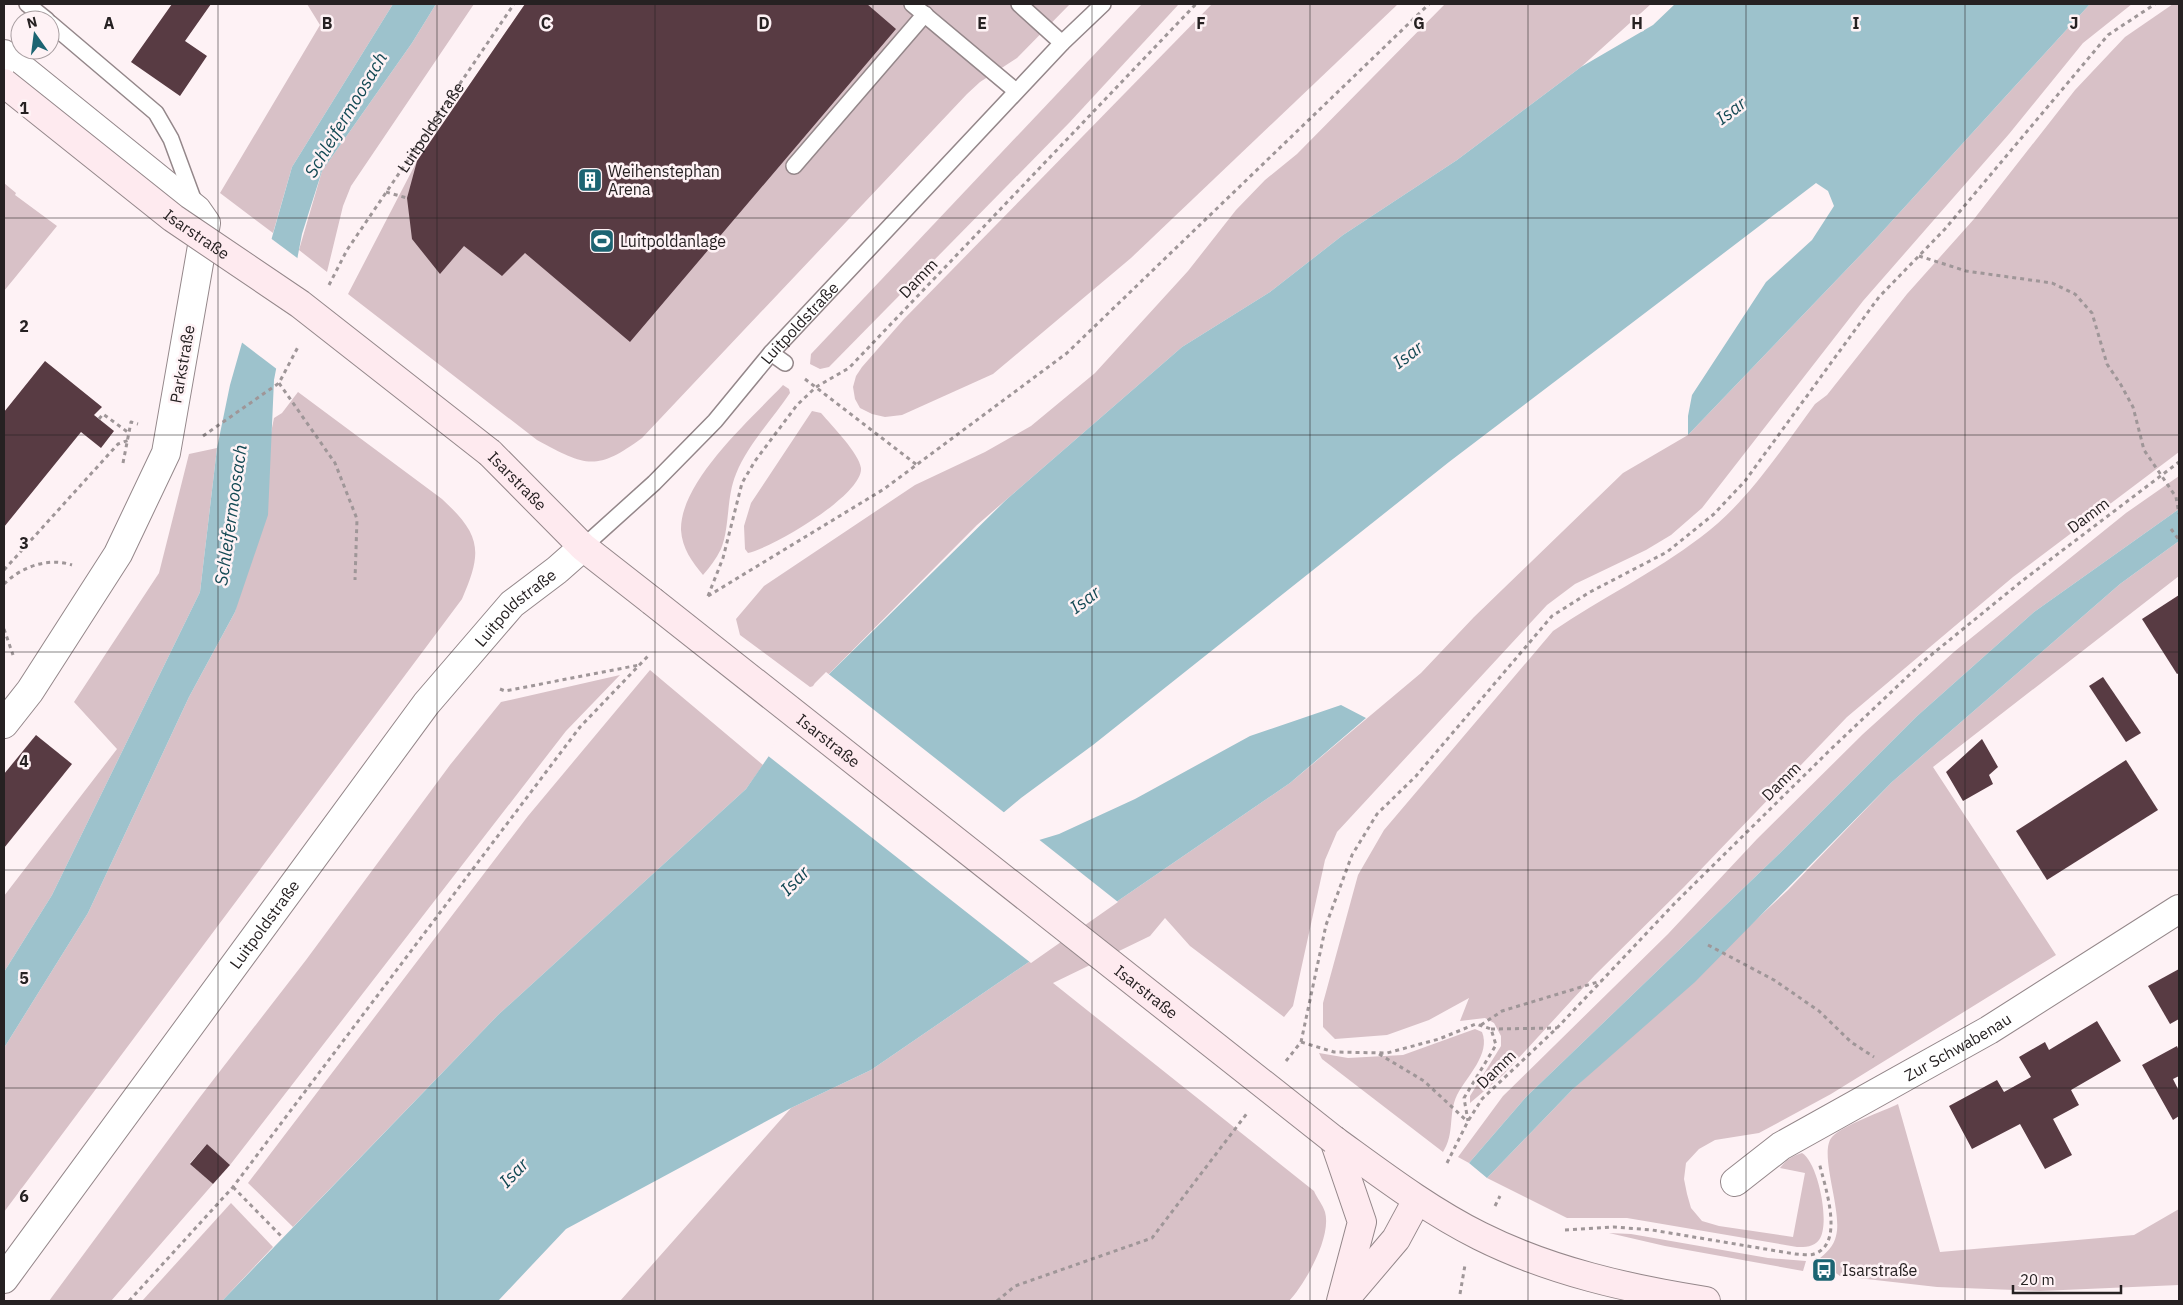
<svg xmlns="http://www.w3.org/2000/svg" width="2183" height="1305" font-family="'IBM Plex Sans',sans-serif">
<rect width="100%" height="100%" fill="#fef2f5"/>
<g fill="#d8c1c7">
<polygon points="307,4 393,4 292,167 273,233 220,193 320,25"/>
<polygon points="436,4 474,4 351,186 343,206 327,272 299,250 322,171 412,43"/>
<path d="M525,4H1070L1017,58L980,82L967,94L642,438C596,472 585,466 537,440L348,294L417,161Z"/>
<polygon points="1142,4 1179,4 1069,123 829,367 820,369 810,364 811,354"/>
<polygon points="1212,4 1398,4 1131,258 993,374 902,415 885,417 872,414 860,408 855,399 853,387 856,376 862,367 904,319"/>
<polygon points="1445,4 1651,4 1581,67 1457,160 1343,235 1270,292 1182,347 977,525 818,685 810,687 740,635 736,619 764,586 915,485 985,452 1031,426 1095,373 1188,271 1236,210 1265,180 1297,154"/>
<path d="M2090,4H2132L2083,43L2009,134L1863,301L1702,508L1671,535L1646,550L1575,584L1547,605L1337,832L1325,860L1293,1006L1284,1017L1190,946L1165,918L1150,936L1053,983L1314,1191C1317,1198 1323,1205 1325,1212C1332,1237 1305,1284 1289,1301H620L791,1108L871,1070L1290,783L1421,673L1474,617L1623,473L1688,435L1871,244Z"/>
<path d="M2173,4H2179V452L2013,577L1847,717L1684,887L1595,975L1503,1075L1470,1103V1096L1501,1046V1036L1494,1023L1485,1018L1460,1021L1469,998L1429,1020L1387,1035L1335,1039L1323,1027V1003L1358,875L1384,830L1553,631C1601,598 1654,573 1701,537C1747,503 1781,450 1815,404L1827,395L1907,294L1974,219L2075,90L2125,37Z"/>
<polygon points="4,183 16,193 15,195 57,226 4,291"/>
<path d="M783,385L789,389L790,393C772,420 748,444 736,474C726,498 730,527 721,549C716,559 710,567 703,575C692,562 682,548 681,530C680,481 751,419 783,385Z"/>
<path d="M298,392L442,499C481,535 483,551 462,599L4,1212V1048L88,913L189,697L235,612L274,418L282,413Z"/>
<path d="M812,411L821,413C832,426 859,453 861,468C863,495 772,548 748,553L745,549L744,526L751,503Z"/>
<polygon points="217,448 200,592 52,895 4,972 4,896 117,749 74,702 159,573 189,454"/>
<polygon points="2179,476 2179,509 2034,612 1916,717 1781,852 1526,1097 1469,1163 1458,1157 1503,1096 1668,934 1757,839 1863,734 1955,651 2126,513"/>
<path d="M2179,541V576L1933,767L2056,955L1831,1094L1759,1133L1715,1140L1699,1149L1686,1163L1684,1179L1687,1194L1691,1208L1702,1221L1719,1226L1793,1237L1805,1173L1780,1168C1786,1160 1792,1156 1802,1153C1818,1162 1831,1225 1819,1240C1814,1247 1805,1247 1797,1247L1627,1218H1567L1487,1178L1572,1090L1788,890L1892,782L2120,584Z"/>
<polygon points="650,670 763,765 746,789 498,1015 293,1227 248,1183 528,816"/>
<polygon points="620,675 566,731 230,1165 207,1144 190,1163 213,1184 111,1301 49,1301 200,1097 306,960 450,765 501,702"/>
<path d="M1475,1029L1482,1032C1491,1054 1467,1076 1457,1095C1448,1113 1455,1134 1443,1152L1322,1059L1319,1053L1348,1058L1403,1055Z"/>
<path d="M1898,1104L1940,1252L2134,1235L2179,1209V1285L2040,1291L1937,1287L1840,1276L1818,1260C1826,1253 1834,1246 1836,1236C1843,1211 1818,1153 1832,1137C1841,1126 1884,1111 1898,1104Z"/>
<polygon points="231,1203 273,1247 222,1301 142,1301"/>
<polygon points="1609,1233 1631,1234 1768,1258 1806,1261 1803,1271 1665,1246"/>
</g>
<g fill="#9dc2cc">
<polygon points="393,4 436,4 412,43 322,171 302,234 274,380 268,515 235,612 189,697 88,913 4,1048 4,972 52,895 200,592 217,448 230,385 292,167"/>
<polygon points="1675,4 2090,4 1871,244 1688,435 1688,416 1692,395 1766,282 1812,240 1834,206 1828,191 1816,183 1449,462 1093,745 1021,798 997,818 991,844 1006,850 1059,834 1135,799 1250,736 1341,705 1366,718 1290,783 871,1070 791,1108 566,1229 498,1301 222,1301 498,1015 746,789 818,685 1006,500 1182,347 1270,292 1343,235 1457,160 1581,67 1653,25"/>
<polygon points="2179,509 2179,541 2120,584 1892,782 1695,982 1572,1090 1487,1178 1469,1163 1526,1097 1781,852 1916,717 2034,612"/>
</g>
<g fill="#fef2f5">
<polygon points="269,237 300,260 278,370 240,341"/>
<polygon points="826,672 1006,814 999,820 994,843 1006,847 1037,838 1118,902 1031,963 767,755 815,683"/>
</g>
<g fill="#583b43">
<polygon points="172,4 211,4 185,41 207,56 180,96 131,62"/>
<polygon points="525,4 867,4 896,29 630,342 525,253 502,276 464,246 440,274 412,239 407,198 417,161"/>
<polygon points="45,361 102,407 94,415 114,431 101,448 81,432 4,527 4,412"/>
<polygon points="2179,595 2179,673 2177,674 2142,619"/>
<polygon points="2103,677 2141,733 2126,742 2089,686"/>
<polygon points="36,735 72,764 4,848 4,774"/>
<polygon points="1982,739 1998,767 1989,775 1993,784 1963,801 1946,772"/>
<polygon points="2126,760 2158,810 2047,880 2016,831"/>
<polygon points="2179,969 2179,1019 2170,1024 2148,986"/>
<polygon points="2097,1021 2121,1061 2071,1090 2079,1105 2053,1119 2072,1155 2045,1169 2020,1124 1972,1149 1949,1106 1997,1080 2004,1092 2031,1077 2019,1057 2045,1042 2049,1050"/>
<polygon points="2177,1046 2179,1051 2179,1076 2173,1079 2179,1091 2179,1116 2173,1120 2142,1065"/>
<polygon points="207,1144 230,1165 213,1184 190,1164"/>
</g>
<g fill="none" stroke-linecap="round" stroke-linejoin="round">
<defs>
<g id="lane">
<polyline points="27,4 47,20"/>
<polyline points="912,4 1016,91"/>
<polyline points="1019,4 1062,43"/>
<polyline points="50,23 156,113 171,139 195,204"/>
<polyline points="794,166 925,14"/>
<polyline points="771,353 785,363"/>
<path id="s2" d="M583,547L654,483L715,421L771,353L1062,43L1103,4"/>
</g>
<g id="street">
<polyline points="4,54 197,210 206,223 166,453 118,554 30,691 4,724"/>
<path id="s3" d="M1735,1182L1781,1146L1989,1030L2179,909"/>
<path id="s4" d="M4,1279L426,704L512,604L557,570L583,547"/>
</g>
<g id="secondary">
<path id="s5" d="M490,453L583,547L652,601"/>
<path d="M1334,1140C1381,1174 1428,1210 1480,1236C1550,1271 1629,1289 1706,1301"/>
<polyline points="1334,1140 1362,1222 1341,1301"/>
<polyline points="1345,1299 1396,1239 1417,1200"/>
</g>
</defs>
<use href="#lane" stroke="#94878a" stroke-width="18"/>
<use href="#street" stroke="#94878a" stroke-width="30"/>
<use href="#secondary" stroke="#94878a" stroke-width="30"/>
<g stroke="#9f9698" stroke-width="3" stroke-dasharray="4 4" stroke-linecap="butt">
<polyline points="386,192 407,198"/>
<polyline points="1919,256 1966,271 2052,283 2075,294 2092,313 2107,364 2121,385 2133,407 2144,450 2176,497 2179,514"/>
<path id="s1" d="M329,285L347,250L514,4"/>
<polyline points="805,379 917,465"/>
<polyline points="279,383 335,463 357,519 355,580"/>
<polyline points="99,419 103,414 129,433"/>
<polyline points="203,436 279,383 299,345"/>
<polyline points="123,463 131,422 138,424"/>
<polyline points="2171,529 2179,540"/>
<polyline points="4,570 118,444 129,440"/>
<path d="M4,584C21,567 48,557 72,565"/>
<polyline points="708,596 884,489 1067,353 1429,4"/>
<polyline points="708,596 723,558 742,483 755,461 797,405 816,387 849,368 1196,4"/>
<polyline points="4,629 13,655"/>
<polyline points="500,689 505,691 639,665"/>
<polyline points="1708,945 1774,980 1819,1011 1851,1042 1874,1057"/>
<polyline points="1481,1025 1502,1011 1601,981"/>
<polyline points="1491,1029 1557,1028"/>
<polyline points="1301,1042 1334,1052 1387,1053 1439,1039 1476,1024 1491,1029 1496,1045 1464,1098 1468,1121"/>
<polyline points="1379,1054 1424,1081 1467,1121"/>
<polyline points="1286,1061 1301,1042 1326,925 1352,855 1377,814 1416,776 1552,616 1590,592 1667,552 1714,514 1745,481 1879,297 1945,229 2108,35 2155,4"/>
<polyline points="1447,1163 1468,1121 1482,1099 1557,1028 1675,903 1831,749 1925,660 2022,581 2179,462"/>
<polyline points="233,1187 282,1237"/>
<polyline points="1495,1206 1500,1196"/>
<path d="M1565,1230L1614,1227L1652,1230L1795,1254C1800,1254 1809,1256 1814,1254C1846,1244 1824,1184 1819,1162"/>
<polyline points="1460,1294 1465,1265"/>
<polyline points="129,1301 233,1187 580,727 648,656"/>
<polyline points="997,1301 1015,1286 1152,1238 1248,1112"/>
</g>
<use href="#lane" stroke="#fff" stroke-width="15"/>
<use href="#street" stroke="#fff" stroke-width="28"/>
<use href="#secondary" stroke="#feeaef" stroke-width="28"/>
<defs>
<g id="secondary-bridge">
<path id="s6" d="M4,83L173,218L300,304L490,453"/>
<path id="s7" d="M652,601L1334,1140"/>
</g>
</defs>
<use href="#secondary-bridge" stroke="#94878a" stroke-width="30" stroke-linecap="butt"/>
<use href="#secondary-bridge" stroke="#feeaef" stroke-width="28"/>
</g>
<path fill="none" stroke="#262122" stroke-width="1" stroke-opacity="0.55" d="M218,4V1301M437,4V1301M655,4V1301M873,4V1301M1092,4V1301M1310,4V1301M1528,4V1301M1746,4V1301M1965,4V1301M4,218H2179M4,435H2179M4,652H2179M4,870H2179M4,1088H2179"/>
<defs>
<symbol id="building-square" viewBox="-11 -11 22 22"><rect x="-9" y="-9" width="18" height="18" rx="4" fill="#1c6472" stroke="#fef2f5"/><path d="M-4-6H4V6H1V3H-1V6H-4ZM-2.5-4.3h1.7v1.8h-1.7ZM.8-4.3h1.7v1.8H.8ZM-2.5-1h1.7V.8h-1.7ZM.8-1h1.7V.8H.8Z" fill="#fff"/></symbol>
<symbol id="stadium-square" viewBox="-11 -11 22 22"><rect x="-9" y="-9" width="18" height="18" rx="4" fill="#1c6472" stroke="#fef2f5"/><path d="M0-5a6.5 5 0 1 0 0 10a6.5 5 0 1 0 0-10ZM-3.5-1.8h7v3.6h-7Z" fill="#fff"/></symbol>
<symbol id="bus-square" viewBox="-11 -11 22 22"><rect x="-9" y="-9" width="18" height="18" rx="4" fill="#1c6472" stroke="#fef2f5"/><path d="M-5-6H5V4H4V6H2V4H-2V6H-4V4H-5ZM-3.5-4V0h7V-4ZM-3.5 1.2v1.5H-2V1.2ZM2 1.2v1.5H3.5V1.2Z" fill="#fff"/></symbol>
</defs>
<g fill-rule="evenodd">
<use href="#building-square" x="576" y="166" width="28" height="28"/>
<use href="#stadium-square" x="588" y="227" width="28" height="28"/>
<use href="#bus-square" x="1810" y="1256" width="28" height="28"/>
</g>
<g text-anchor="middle" stroke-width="5" stroke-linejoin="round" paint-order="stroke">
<g font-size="16" fill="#262122" stroke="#fef2f5">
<text dy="6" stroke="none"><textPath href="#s1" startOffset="188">Luitpoldstraße</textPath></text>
<text dy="6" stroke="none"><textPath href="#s6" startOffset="245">Isarstraße</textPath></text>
<text transform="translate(918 278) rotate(-46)" y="6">Damm</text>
<text dy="6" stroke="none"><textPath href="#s2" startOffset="312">Luitpoldstraße</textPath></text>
<text transform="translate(182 364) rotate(-80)" y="6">Parkstraße</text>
<text dy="6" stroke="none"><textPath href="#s5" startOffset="39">Isarstraße</textPath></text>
<text transform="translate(2088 515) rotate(-37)" y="6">Damm</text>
<text dy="6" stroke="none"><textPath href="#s4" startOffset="845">Luitpoldstraße</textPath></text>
<text dy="6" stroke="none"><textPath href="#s7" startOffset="225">Isarstraße</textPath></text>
<text transform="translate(1781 781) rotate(-45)" y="6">Damm</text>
<text dy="6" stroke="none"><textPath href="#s4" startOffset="440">Luitpoldstraße</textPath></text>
<text dy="6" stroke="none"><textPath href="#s7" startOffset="630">Isarstraße</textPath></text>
<text dy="6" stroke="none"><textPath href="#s3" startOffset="261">Zur Schwabenau</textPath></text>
<text transform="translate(1496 1069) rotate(-44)" y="6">Damm</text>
</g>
<g font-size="16" fill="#262122" stroke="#fef2f5" text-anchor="start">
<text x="608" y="177">Weihenstephan<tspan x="608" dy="18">Arena</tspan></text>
<text x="620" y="247">Luitpoldanlage</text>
<text x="1842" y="1276">Isarstraße</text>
</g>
<g font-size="18" font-style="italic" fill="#134954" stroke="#fef2f5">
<text transform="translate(1731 111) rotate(-37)" y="6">Isar</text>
<text transform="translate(346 115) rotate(-59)" y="6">Schleifermoosach</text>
<text transform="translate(1408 355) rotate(-37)" y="6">Isar</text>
<text transform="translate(231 515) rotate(-82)" y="6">Schleifermoosach</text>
<text transform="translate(1085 600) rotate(-37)" y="6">Isar</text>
<text transform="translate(795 881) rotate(-46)" y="6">Isar</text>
<text transform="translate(514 1173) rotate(-46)" y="6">Isar</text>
</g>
</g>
<g font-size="16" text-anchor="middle" font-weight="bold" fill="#262122" stroke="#fef2f5" stroke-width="5" stroke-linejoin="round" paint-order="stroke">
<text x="109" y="29">A</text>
<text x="327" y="29">B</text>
<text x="546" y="29">C</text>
<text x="764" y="29">D</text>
<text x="982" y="29">E</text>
<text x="1201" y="29">F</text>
<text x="1419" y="29">G</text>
<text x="1637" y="29">H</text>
<text x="1856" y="29">I</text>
<text x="2074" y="29">J</text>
<text x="24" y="114">1</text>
<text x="24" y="332">2</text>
<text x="24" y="549">3</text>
<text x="24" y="767">4</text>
<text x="24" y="984">5</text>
<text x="24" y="1202">6</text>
</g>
<rect width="2183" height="1305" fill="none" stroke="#262122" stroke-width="10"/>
<g transform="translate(35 35) rotate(346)"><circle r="24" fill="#fef2f5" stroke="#a89ea1"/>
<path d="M0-4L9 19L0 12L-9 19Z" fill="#1c6472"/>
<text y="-8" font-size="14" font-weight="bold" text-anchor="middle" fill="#262122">N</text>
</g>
<path d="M2013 1285v8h108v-8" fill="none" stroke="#262122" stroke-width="2.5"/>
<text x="2020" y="1285" font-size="15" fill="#262122" stroke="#fef2f5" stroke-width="4" paint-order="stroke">20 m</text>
</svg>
